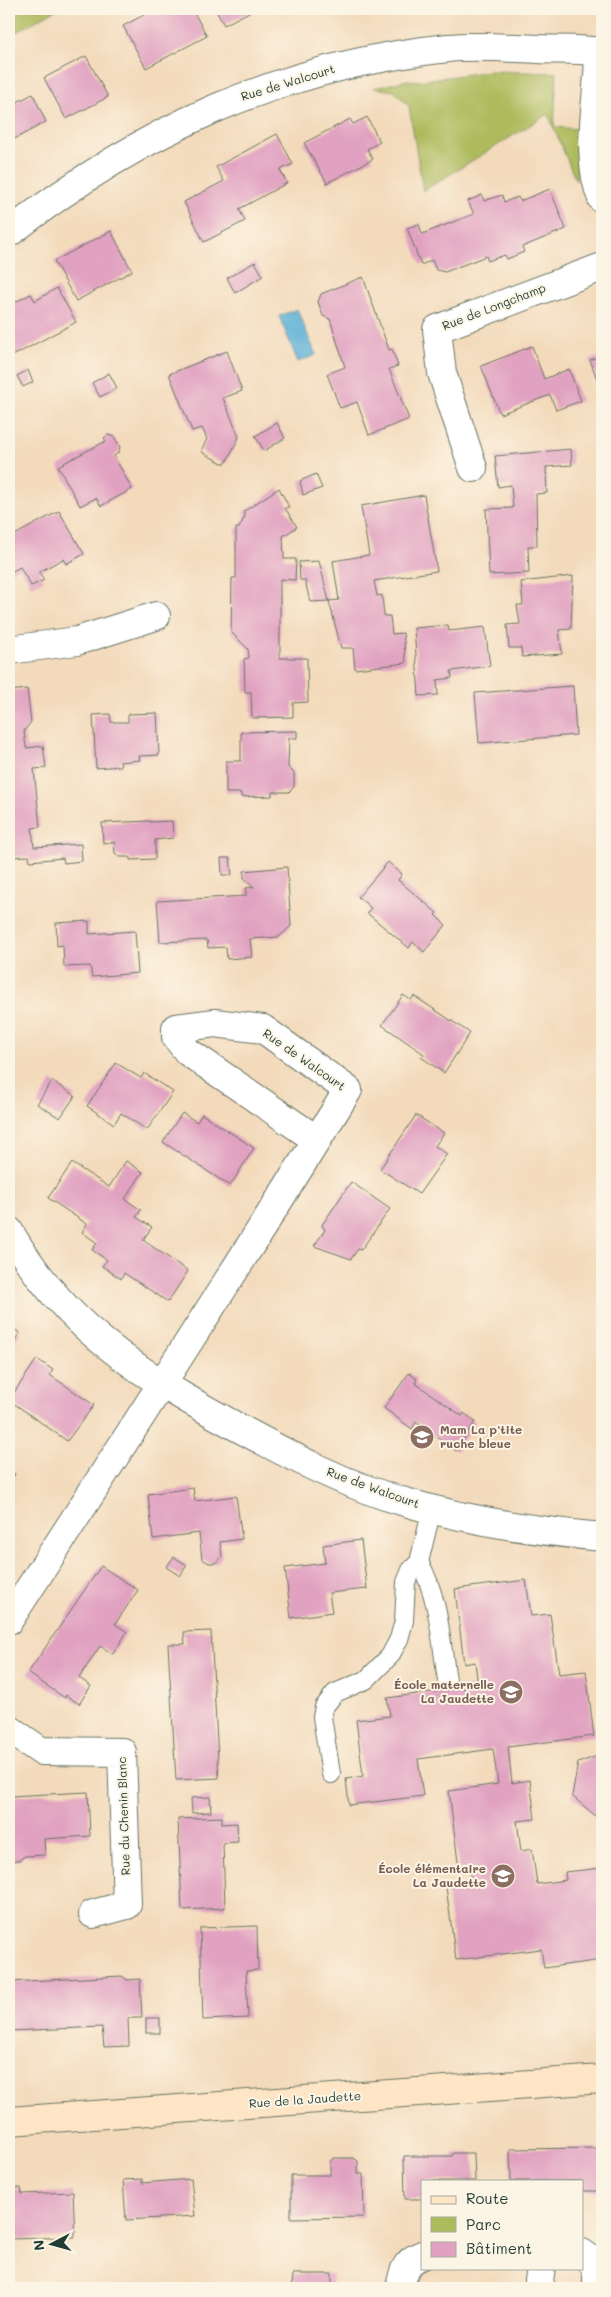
<svg xmlns="http://www.w3.org/2000/svg" width="611" height="2297" font-family="Mali,sans-serif">
<rect width="100%" height="100%" fill="#fcf5e5"/>
<filter id="ink" filterUnits="userSpaceOnUse"><feTurbulence type="fractalNoise" baseFrequency=".02" numOctaves="2"/><feDisplacementMap in="SourceGraphic" scale="10" xChannelSelector="R" yChannelSelector="G"/><feConvolveMatrix kernelMatrix="1 2 1 2 8 2 1 2 1" color-interpolation-filters="sRGB"/></filter>
<filter id="wash" filterUnits="userSpaceOnUse"><feTurbulence type="fractalNoise" baseFrequency=".0096" numOctaves="4" result="noise"/><feDisplacementMap in="SourceGraphic" scale="20" xChannelSelector="R" yChannelSelector="G"/><feGaussianBlur stdDeviation="1.12" result="paint"/><feColorMatrix in="noise" values="0 0 0 0 0 0 0 0 0 0 0 0 0 0 0 0 0 1.4 0 .05"/><feComposite in="paint" operator="in"/></filter>
<g filter="url(#wash)">
<rect width="100%" height="100%" fill="#f3dabb"/>
<g fill="#aebb5d" stroke="#667c48">
<polygon points="9,9 57,9 9,36"/>
<polygon points="491,71 557,73 554,127 579,129 576,181 548,114 423,191 409,106 394,91 374,88 408,80 419,81"/>
</g>
<polygon fill="#59afd5" stroke="#3c7684" points="297,309 316,355 298,362 279,316"/>
<g id="blocks">
<g fill="#e1a2c1">
<polygon points="155,9 173,9 175,14 185,9 192,9 207,36 146,68 123,26"/>
<polygon points="215,9 255,9 224,25"/>
<polygon points="86,56 108,97 66,119 44,78"/>
<polygon points="10,89 17,102 33,94 46,122 9,142"/>
<polygon points="367,117 380,142 367,149 373,159 327,183 304,143 350,119 353,124"/>
<polygon points="277,134 293,164 280,170 287,183 239,209 245,221 204,242 184,202 224,181 216,167"/>
<polygon points="550,189 566,229 522,247 524,252 507,259 505,255 488,261 486,256 445,272 436,270 432,260 421,265 407,228 419,224 422,234 474,214 468,201 482,195 484,201 502,195 504,202 518,197 520,201"/>
<polygon points="111,231 132,271 76,301 54,261"/>
<polygon points="255,262 263,276 235,293 227,278"/>
<polygon points="363,277 389,350 392,349 398,366 389,369 409,419 369,435 357,402 340,408 327,374 345,367 330,319 323,316 318,302 321,294"/>
<polygon points="57,288 76,322 9,358 9,305 31,294 35,301"/>
<polygon points="532,346 544,379 569,369 581,401 556,410 550,395 500,414 481,366"/>
<polygon points="227,351 242,391 223,398 239,437 226,463 222,463 203,453 202,449 207,439 202,428 192,431 169,374"/>
<polygon points="602,355 602,393 590,360"/>
<polygon points="28,370 33,382 23,387 17,376"/>
<polygon points="109,373 117,388 100,397 92,383"/>
<polygon points="277,423 285,438 264,451 255,436"/>
<polygon points="108,435 114,437 120,447 118,453 114,456 132,489 101,506 96,498 80,506 58,466 106,441 104,438"/>
<polygon points="571,449 572,465 546,467 547,493 536,494 537,546 528,546 529,573 489,575 486,509 513,508 511,485 498,487 495,456"/>
<polygon points="316,474 322,488 303,495 300,481"/>
<polygon points="279,488 289,507 285,508 297,527 283,536 284,559 296,559 295,580 280,579 280,658 307,658 308,702 293,703 293,717 252,718 251,692 245,692 244,659 249,658 248,649 231,632 232,578 236,578 236,528 239,528 245,516 243,512"/>
<polygon points="424,495 437,571 374,581 377,596 382,595 384,616 390,616 392,634 403,633 406,663 355,669 353,648 341,648 329,601 310,602 305,580 300,580 299,562 319,561 329,601 339,600 333,561 369,555 361,506"/>
<polygon points="59,511 84,554 66,564 63,559 39,572 44,580 31,586 20,567 9,573 9,538"/>
<polygon points="573,576 571,629 559,630 562,654 522,657 521,648 509,648 507,625 520,624 517,605 523,605 521,582"/>
<polygon points="448,625 449,631 485,627 490,666 451,671 452,678 437,680 438,695 419,696 414,628"/>
<polygon points="573,686 576,735 479,743 475,693"/>
<polygon points="27,689 31,722 24,731 26,748 43,746 46,768 34,769 40,827 32,828 34,847 81,844 82,861 64,863 63,858 30,861 29,856 9,857 9,691"/>
<polygon points="157,713 159,755 139,756 140,760 120,762 121,766 96,768 93,715 110,714 111,722 128,722 128,714"/>
<polygon points="297,731 297,738 289,738 288,767 294,773 294,787 289,792 272,792 272,796 241,797 241,793 226,793 226,761 241,761 241,732"/>
<polygon points="150,821 150,822 172,821 173,838 155,840 155,859 130,860 130,857 119,857 115,853 114,842 103,843 102,823"/>
<polygon points="221,858 230,858 232,875 222,875"/>
<polygon points="388,862 402,874 398,880 437,913 435,915 446,925 424,952 413,942 409,948 367,913 371,908 358,897"/>
<polygon points="287,867 291,926 279,937 250,939 252,957 227,959 226,947 208,948 207,940 160,942 157,901 246,896 246,888 254,887 244,878 244,871"/>
<polygon points="89,921 89,934 135,931 138,973 92,977 90,966 64,967 63,945 57,946 56,923"/>
<polygon points="403,995 411,1000 414,996 470,1033 444,1073 421,1057 424,1054 382,1025"/>
<polygon points="116,1063 141,1078 144,1073 173,1092 147,1130 121,1113 114,1124 87,1106"/>
<polygon points="52,1081 75,1096 60,1118 37,1104"/>
<polygon points="182,1113 197,1122 202,1114 254,1148 230,1186 163,1142"/>
<polygon points="416,1115 444,1133 435,1146 447,1154 419,1194 380,1169"/>
<polygon points="126,1161 143,1172 125,1199 141,1210 136,1217 152,1227 143,1240 188,1271 168,1302 124,1273 121,1279 102,1266 107,1260 92,1250 97,1243 82,1232 87,1224 48,1198 72,1163 109,1187"/>
<polygon points="351,1182 390,1209 361,1250 358,1249 351,1259 314,1246 325,1230 322,1225"/>
<polygon points="9,1326 20,1333 9,1350"/>
<polygon points="37,1359 53,1370 50,1375 94,1405 67,1441 9,1400"/>
<polygon points="409,1373 417,1379 415,1383 462,1416 464,1413 475,1422 456,1451 416,1422 412,1429 384,1408"/>
<polygon points="9,1470 15,1474 9,1484"/>
<polygon points="193,1488 195,1501 236,1496 242,1539 220,1542 222,1556 217,1563 209,1563 202,1559 199,1533 153,1539 148,1494"/>
<polygon points="361,1540 367,1589 329,1593 332,1612 291,1618 285,1568 325,1563 323,1545"/>
<polygon points="174,1557 187,1565 180,1576 166,1567"/>
<polygon points="101,1566 138,1590 115,1624 127,1632 113,1654 100,1646 79,1678 91,1686 79,1704 66,1695 65,1698 28,1673"/>
<polygon points="526,1580 531,1616 550,1614 559,1674 586,1671 594,1736 508,1747 512,1783 530,1780 535,1819 517,1821 521,1851 532,1849 537,1884 566,1880 565,1872 602,1868 602,1960 544,1968 541,1949 456,1960 446,1887 472,1884 470,1869 459,1870 449,1791 498,1784 493,1749 418,1759 423,1796 349,1805 346,1779 363,1776 356,1720 390,1716 387,1698 478,1686 475,1662 464,1664 455,1589"/>
<polygon points="211,1631 219,1778 176,1780 168,1644 185,1644 184,1632"/>
<polygon points="602,1754 602,1816 598,1818 572,1796 578,1763"/>
<polygon points="88,1792 90,1836 44,1839 45,1855 25,1856 19,1860 9,1861 9,1796"/>
<polygon points="210,1797 211,1812 192,1813 191,1798"/>
<polygon points="222,1817 222,1824 237,1823 238,1842 223,1843 225,1908 182,1910 178,1819"/>
<polygon points="257,1926 258,1970 246,1971 248,2018 203,2020 200,1928"/>
<polygon points="122,1976 127,1980 140,1979 142,2018 128,2018 129,2046 104,2047 102,2027 9,2031 9,1982"/>
<rect x="146" y="2018" width="14" height="15"/>
<polygon points="596,2148 602,2156 602,2178 597,2186 597,2191 582,2191 582,2181 511,2181 510,2149"/>
<polygon points="453,2153 474,2153 475,2181 422,2181 422,2199 405,2199 404,2156 452,2156"/>
<polygon points="333,2158 354,2158 358,2161 358,2174 363,2174 364,2217 291,2218 291,2175 330,2175 330,2162"/>
<polygon points="142,2179 142,2183 191,2179 195,2216 126,2220 123,2180"/>
<polygon points="9,2188 21,2188 22,2194 73,2192 75,2237 9,2239"/>
<polygon points="293,2274 332,2274 332,2288 292,2288"/>
</g>
</g>
</g>
<g filter="url(#ink)">
<use href="#blocks" fill-opacity="0" stroke="#697463" stroke-width="1"/>
<g fill="none" stroke-linecap="round" stroke-linejoin="round">
<defs>
<g id="lane">
<path d="M419,1562C439,1596 441,1641 447,1680"/>
<polyline points="331,1774 322,1717 324,1707 335,1693 366,1680 390,1656 399,1639 404,1621 406,1582 411,1570 419,1562 432,1509"/>
</g>
<g id="street">
<path d="M599,51C599,101 584,152 602,199"/>
<path d="M9,233C141,130 280,66 448,48C477,45 509,48 538,49C559,50 581,49 602,52"/>
<polyline points="473,468 442,373 437,329 602,267"/>
<polyline points="9,650 77,641 156,616"/>
<path d="M9,1231C30,1267 56,1300 87,1328C132,1369 186,1399 239,1428C291,1456 347,1486 405,1502C469,1521 536,1531 602,1537"/>
<path d="M9,1620C123,1444 238,1268 348,1090L263,1029L215,1023L176,1028V1037L188,1052L317,1140"/>
<polyline points="9,1729 41,1751 122,1752 127,1905 93,1914"/>
<path d="M582,2253C595,2261 600,2273 596,2288"/>
<polyline points="541,2268 539,2280 541,2288"/>
<path d="M400,2288C403,2272 405,2261 422,2255"/>
</g>
<polyline id="secondary" points="9,2121 602,2079"/>
</defs>
<use href="#lane" stroke="#697463" stroke-width="20"/>
<use href="#street" stroke="#697463" stroke-width="30"/>
<use href="#secondary" stroke="#697463" stroke-width="30"/>
<use href="#lane" stroke="#fff" stroke-width="18"/>
<use href="#street" stroke="#fff" stroke-width="28"/>
<use href="#secondary" stroke="#fee5c5" stroke-width="28"/>
</g>
</g>
<defs>
<symbol id="school-disc" viewBox="-11 -11 22 22"><circle r="9.5" fill="#8d6e63" stroke="#fcf5e5"/><path d="M0-5L7-2L0 1L-7-2ZM-4 1L0 2.5L4 1V4Q0 6-4 4Z" fill="#fff"/></symbol>
</defs>
<g fill-rule="evenodd">
<use href="#school-disc" x="408" y="1423" width="28" height="28"/>
<use href="#school-disc" x="497" y="1678" width="28" height="28"/>
<use href="#school-disc" x="489" y="1862" width="28" height="28"/>
</g>
<g text-anchor="middle" stroke-width="4" stroke-linejoin="round" paint-order="stroke">
<g font-size="12" fill="#1f3d34" stroke="#fcf5e5">
<text transform="translate(288 83) rotate(-17)" y="4">Rue de Walcourt</text>
<text transform="translate(494 307) rotate(-21)" y="4">Rue de Longchamp</text>
<text transform="translate(304 1060) rotate(35)" y="4">Rue de Walcourt</text>
<text transform="translate(373 1488) rotate(20)" y="4">Rue de Walcourt</text>
<text transform="translate(124 1816) rotate(-92)" y="4">Rue du Chenin Blanc</text>
<text transform="translate(305 2100) rotate(-4)" y="4">Rue de la Jaudette</text>
</g>
<g font-size="12" font-weight="bold" fill="#785e54" stroke="#fcf5e5" text-anchor="end">
<text x="440" y="1434" text-anchor="start">Mam La p'tite<tspan x="440" dy="14">ruche bleue</tspan></text>
<text x="494" y="1689">École maternelle<tspan x="494" dy="14">La Jaudette</tspan></text>
<text x="486" y="1873">École élémentaire<tspan x="486" dy="14">La Jaudette</tspan></text>
</g>
</g>
<rect width="611" height="2297" fill="none" stroke="#fcf5e5" stroke-width="30"/>
<rect x="421" y="2180" width="162" height="90" fill="#fcf5e5" stroke="#a4ab9e"/>
<rect x="431" y="2196" width="25" height="8" fill="#fee5c5" stroke="#a4ab9e"/>
<text x="466" y="2204" font-size="15" fill="#1f3d34">Route</text>
<rect x="431" y="2217" width="25" height="15" fill="#aebb5d" stroke="#a4ab9e"/>
<text x="466" y="2230" font-size="15" fill="#1f3d34">Parc</text>
<rect x="431" y="2242" width="25" height="15" fill="#e1a2c1" stroke="#a4ab9e"/>
<text x="466" y="2254" font-size="15" fill="#1f3d34">Bâtiment</text>
<g transform="translate(52 2244) rotate(264)" stroke="#fcf5e5" stroke-width="4" paint-order="stroke">
<path d="M0-4L9 19L0 12L-9 19Z" fill="#1f3d34"/>
<text y="-8" font-size="14" font-weight="bold" text-anchor="middle" fill="#1f3d34">N</text>
</g>
</svg>
